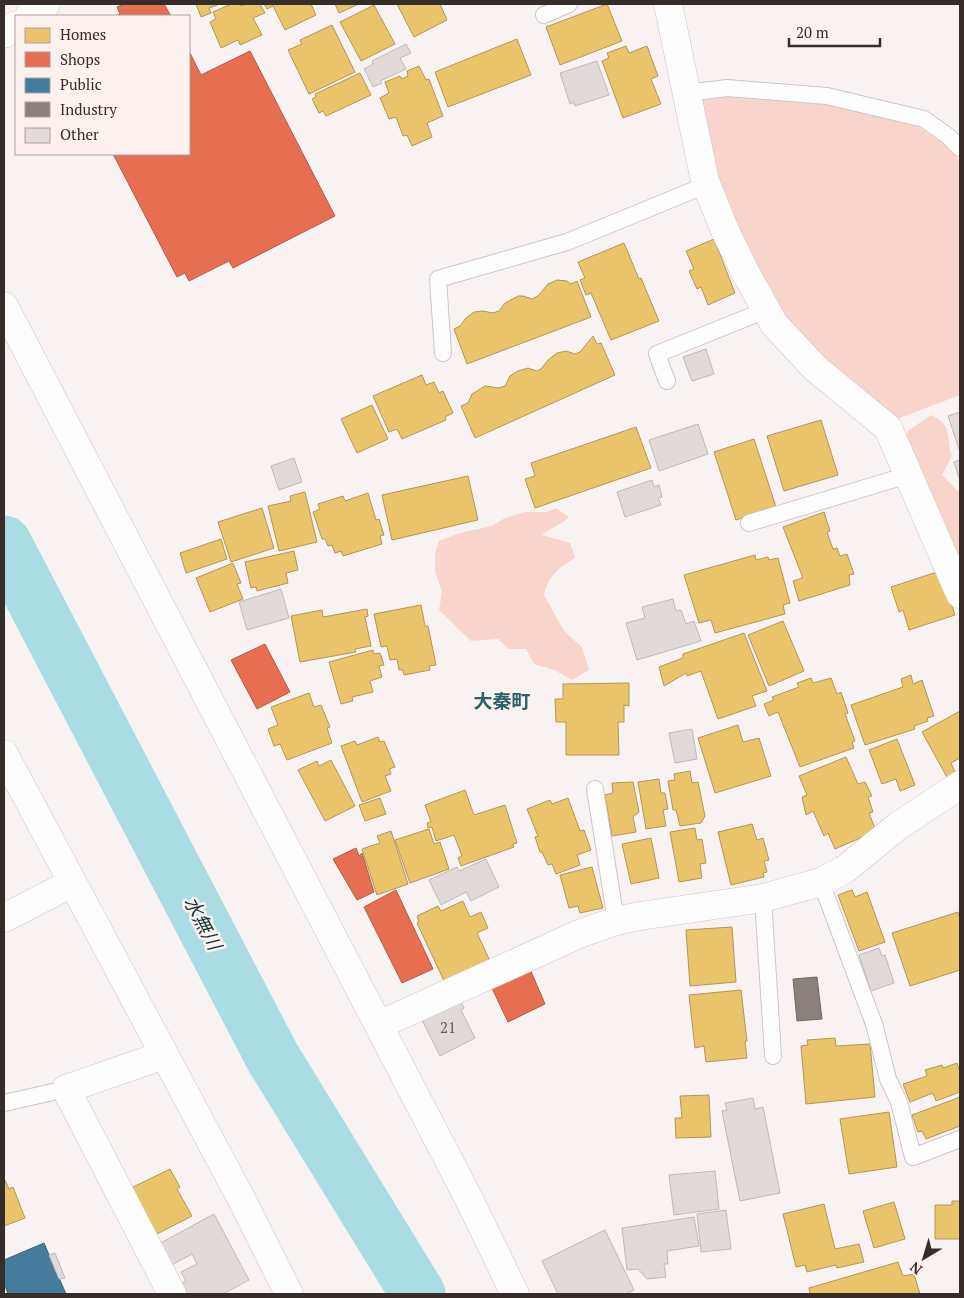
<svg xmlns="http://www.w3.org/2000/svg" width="964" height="1298" font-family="'PT Serif','Noto Sans JP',serif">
<rect width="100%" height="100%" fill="#f8f3f2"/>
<g fill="#f8d4cb">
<polygon points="727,96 817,103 863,112 921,128 947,146 960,161 960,395 894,420 791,329 761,284 717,187 700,98"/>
<path d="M931,415C954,426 945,436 952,456L942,475L960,493V578L904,446L908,431Z"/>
<path d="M556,508L569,517C561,525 551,528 542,535L570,543L575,558C558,568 549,575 544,595L564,631L582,647L589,670L572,680L554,670L534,664L526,649H509L498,639L471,641L439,610L442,592L435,571V553L439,541L460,533L492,526L505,518L525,512H546Z"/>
</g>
<g fill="#e9c46a" stroke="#b39657">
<polygon points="196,4 220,4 209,8 211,13 201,17"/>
<polygon points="231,4 240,4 241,6 245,4 260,4 265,13 253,18 262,35 240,45 238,40 221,48 210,22 216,19 213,12"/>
<polygon points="264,4 311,4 316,15 285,30 273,6 267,9"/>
<polygon points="335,4 359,4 339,13"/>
<polygon points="397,4 440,4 447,20 414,37"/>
<polygon points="607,4 622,41 560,65 546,27"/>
<polygon points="374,5 395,44 361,61 340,22"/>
<polygon points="332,25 355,72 309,94 288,50 302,44 300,40"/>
<polygon points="517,39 531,75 448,107 435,72"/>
<polygon points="626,46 629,53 647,46 658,76 651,79 661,104 623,118 602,61 609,58 607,53"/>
<polygon points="419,66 426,80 429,79 443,116 427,123 432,137 412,146 407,135 403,136 396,117 389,119 380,98 389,93 385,82 400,76 402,79 408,76 407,71"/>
<polygon points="360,73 371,95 326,116 323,111 319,113 312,99 316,97 315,94"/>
<polygon points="714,239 735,293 708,305 701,287 697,289 689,271 694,269 686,251"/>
<polygon points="624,243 639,279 641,278 659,321 611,340 591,293 586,295 580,280 585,278 578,262"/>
<polygon points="557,280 567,281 571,284 577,281 591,317 467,364 454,329 460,326 466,318 474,312 483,311 493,313 499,311 505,303 518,296 523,296 532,299 538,296 548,284"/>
<polygon points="593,336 597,344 601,343 615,375 475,438 461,406 468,403 472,394 485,386 499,388 505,386 510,376 518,371 528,368 537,371 541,369 548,360 557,353 566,351 575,354 580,352"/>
<polygon points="422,375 426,385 434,382 439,393 443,391 453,413 445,417 446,420 402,439 397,429 389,432 373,396"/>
<polygon points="372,405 388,439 357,453 341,419"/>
<polygon points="821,420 838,475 784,491 767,436"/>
<polygon points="636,427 651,468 535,508 525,479 535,476 531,463"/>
<polygon points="754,439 776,507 736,520 714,452"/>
<polygon points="468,476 478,520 392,540 382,495"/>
<polygon points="305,492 317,542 279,551 268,506 291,501 290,496"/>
<polygon points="368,493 376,520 379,519 384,535 380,536 382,544 343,556 341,551 335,553 332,545 328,546 325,539 322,539 313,512 320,509 318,504 343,496 345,501"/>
<polygon points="262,508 274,548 231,562 218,522"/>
<polygon points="824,512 830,531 827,532 833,549 837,548 840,556 847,554 854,574 849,575 850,585 799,601 793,581 803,578 783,527"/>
<polygon points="221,539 227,559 186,573 180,553"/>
<polygon points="294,551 298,570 286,573 288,583 257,591 256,587 251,588 245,562"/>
<polygon points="755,555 756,560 768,557 769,560 778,558 790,603 783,605 785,614 715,633 711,620 699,623 684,575"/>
<polygon points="233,563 241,583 237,584 243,599 210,612 196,578"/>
<polygon points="940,571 955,615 909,630 903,610 899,612 891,587"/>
<polygon points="421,605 425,626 428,626 436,665 429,666 430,670 404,675 403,670 399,670 397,659 390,660 387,646 381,647 374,614"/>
<polygon points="367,609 368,616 365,617 371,646 355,649 356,652 300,662 291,616 322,610 323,617"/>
<polygon points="783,621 804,671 769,686 748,635"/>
<polygon points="744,633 767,691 752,696 756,706 718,719 701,671 687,676 686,673 664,686 659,667 683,658 683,654"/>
<polygon points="373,650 374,654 380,653 384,665 379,666 382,677 370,681 373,692 352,697 353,701 341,704 329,662"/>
<polygon points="911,675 913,684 922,680 934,716 927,718 928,721 914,726 915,729 865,745 851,705 903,687 901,679"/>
<polygon points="811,678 813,683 831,678 837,694 841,692 848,713 845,714 855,741 852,742 854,748 800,767 778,712 769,716 764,704 774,700 772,697 799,687 797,683"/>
<polygon points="629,683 629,706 624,705 624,722 618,722 619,755 566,755 566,722 556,722 555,699 563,699 563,684"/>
<polygon points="309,693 314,707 321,705 330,727 327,728 332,743 287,760 280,744 274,746 268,729 278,725 271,707"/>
<polygon points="960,711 960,758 951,763 956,774 948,779 922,732"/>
<polygon points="738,725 743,742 759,738 771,776 715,793 698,738"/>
<polygon points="378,737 380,742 384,741 395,767 389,769 391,774 385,776 391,791 362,802 341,746 355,741 357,745"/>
<polygon points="897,739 915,785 900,791 896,779 882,784 869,750"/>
<polygon points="846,757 858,784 865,782 872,796 868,797 873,812 869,813 876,831 835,849 828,833 824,836 813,811 806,815 802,797 807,795 799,776"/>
<polygon points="331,760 355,806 325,821 298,770 317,761 319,766"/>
<polygon points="690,771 692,783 698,782 705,816 701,823 680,826 676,810 673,810 668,781 675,780 674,774"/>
<polygon points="659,779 661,793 665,793 668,809 663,810 666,826 646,829 638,782"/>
<polygon points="633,782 639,812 633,817 636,832 612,836 605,795 613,793 612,783"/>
<polygon points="465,790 474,815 505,805 517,843 513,844 514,847 461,866 458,858 462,856 454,835 436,841 432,827 428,828 427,823 431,822 425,805"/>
<polygon points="380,798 386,814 365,821 359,805"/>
<polygon points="568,798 580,831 584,830 591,850 577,855 580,865 556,874 552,864 548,865 542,852 540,852 535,837 538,836 527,809 550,800 552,804"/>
<polygon points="752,824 757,840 763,838 769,860 764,861 767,872 763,873 764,877 731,885 718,832"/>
<polygon points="695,828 697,840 702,839 706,863 700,864 702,878 679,882 670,832"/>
<polygon points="429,829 434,844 440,842 449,869 410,883 395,840"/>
<polygon points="391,831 408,884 377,895 362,849 380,843 377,836"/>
<polygon points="651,838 659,878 631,884 622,844"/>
<polygon points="592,867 603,908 580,913 578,906 569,908 560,875"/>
<polygon points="852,890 855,897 867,892 885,942 859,951 838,895"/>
<polygon points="463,901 470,917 481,912 488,928 477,933 490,961 445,983 417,923 419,922 417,916 438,906 441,911"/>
<polygon points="958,912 960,920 960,970 910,986 892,933"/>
<polygon points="732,927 736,982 690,986 686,930"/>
<polygon points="741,990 747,1041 745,1041 747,1058 706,1062 704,1046 695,1048 689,995"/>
<polygon points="835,1038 836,1046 870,1044 875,1097 806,1104 801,1046 808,1045 807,1040"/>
<polygon points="957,1063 960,1072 960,1092 936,1101 933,1093 910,1102 903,1084 927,1076 925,1070 942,1065 943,1068"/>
<polygon points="709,1095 711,1137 676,1138 675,1118 682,1118 680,1096"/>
<polygon points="960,1097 960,1126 926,1139 922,1131 918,1132 912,1115"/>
<polygon points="889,1112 897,1167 849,1174 840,1119"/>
<polygon points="170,1169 180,1187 177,1189 192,1216 153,1236 129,1189"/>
<polygon points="4,1178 9,1189 13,1187 25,1218 4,1226"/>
<polygon points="952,1201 960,1201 960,1239 935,1239 935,1205 952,1205"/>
<polygon points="894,1202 905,1239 874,1248 863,1211"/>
<polygon points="824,1204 835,1249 859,1244 864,1262 837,1268 836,1265 807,1272 805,1265 796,1267 783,1214"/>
<polygon points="898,1262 903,1276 914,1274 920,1294 810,1294 809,1288"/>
</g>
<g fill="#e76f51" stroke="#b25b45">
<polygon points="124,4 164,4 171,16 116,16 120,14 117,7"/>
<polygon points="189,51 201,75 250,51 335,216 233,268 229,261 189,281 185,273 177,277 113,154 189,154"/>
<polygon points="265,644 290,692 257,709 231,660"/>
<polygon points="356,848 359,856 362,853 374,892 357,900 333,859"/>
<polygon points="396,890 433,969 402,983 364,907"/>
<polygon points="530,969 545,1004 508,1022 491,986"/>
</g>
<polygon fill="#457b9d" stroke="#40637a" points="44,1243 66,1294 8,1294 4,1283 4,1260"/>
<polygon fill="#8a817c" stroke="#716863" points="817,977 822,1019 797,1021 793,979"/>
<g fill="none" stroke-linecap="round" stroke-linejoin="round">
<polyline stroke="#aadde3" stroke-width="55" points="4,543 273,1058 418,1294"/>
</g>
<g fill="#e1dad8" stroke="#bfb9b7">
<polygon points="406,44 411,53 400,58 406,69 380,81 382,83 373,87 364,69 373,64 372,61"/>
<polygon points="597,61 609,95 575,106 574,102 570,104 560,73"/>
<polygon points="706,349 714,374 692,381 683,357"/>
<polygon points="960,412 960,449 959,449 948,416"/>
<polygon points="698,424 708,454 659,471 649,440"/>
<polygon points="294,458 302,482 279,490 271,466"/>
<polygon points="960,460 960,481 954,462"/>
<polygon points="652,480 654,487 659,485 662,497 658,498 661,505 625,517 617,492"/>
<polygon points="281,589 289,618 247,630 239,602"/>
<polygon points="673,599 676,611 681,610 686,624 694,621 701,641 637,660 626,623 645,618 642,607"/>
<polygon points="692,729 697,759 675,763 669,733"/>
<polygon points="486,859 499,887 471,901 466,892 441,905 429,880 457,867 459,871"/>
<polygon points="879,948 882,956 885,955 894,983 871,991 859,955"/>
<polygon points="459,998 464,1008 461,1010 475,1038 440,1056 421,1018"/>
<polygon points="753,1098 755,1109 763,1107 780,1193 740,1201 722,1111 727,1110 725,1103"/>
<polygon points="715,1171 719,1209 674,1215 669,1175"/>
<polygon points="726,1210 731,1249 701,1252 697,1214"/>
<polygon points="214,1214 249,1280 223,1294 184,1294 179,1285 186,1281 181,1272 197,1264 192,1254 166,1268 155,1246"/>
<polygon points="694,1217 699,1246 667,1251 668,1264 664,1264 666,1277 647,1279 638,1269 627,1270 622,1228"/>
<polygon points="605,1230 634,1290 626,1294 558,1294 542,1261"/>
<polygon points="55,1253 65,1278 59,1279 49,1255"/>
</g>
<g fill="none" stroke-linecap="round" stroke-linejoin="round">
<defs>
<g id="lane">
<polyline points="544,15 569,4"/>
<polyline points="687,93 727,88 827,96 924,119 948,136 960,148"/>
<polyline points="443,353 438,279 567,242 694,190 705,181"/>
<polyline points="667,381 657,354 766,310"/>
<polyline points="749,523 908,475"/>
<polyline points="595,789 616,921"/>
<polyline points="821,882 874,1024 888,1079 899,1102 913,1157 960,1139"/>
<polyline points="763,898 773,1056"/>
<polyline points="4,1103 66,1089"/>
</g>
<g id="street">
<polyline points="668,4 705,181 723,226 744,270 774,324 815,368 888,428 960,594"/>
<polyline points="4,918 72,883"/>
<polyline points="379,1025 579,934 616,921 640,916 763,898 821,882 844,870 898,826 960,785"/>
<polyline points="164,1055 66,1089 172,1294"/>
</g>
<g id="secondary">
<polyline points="29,16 46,4"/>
<polyline points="4,34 16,25"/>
<polyline points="4,306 469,1199 515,1294"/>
<polyline points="4,754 242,1200 289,1294"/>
</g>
</defs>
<use href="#lane" stroke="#cdc6c5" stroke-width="18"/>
<use href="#street" stroke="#cdc6c5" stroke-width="29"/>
<use href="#secondary" stroke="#cdc6c5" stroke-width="29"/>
<use href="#lane" stroke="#fefdfd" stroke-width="16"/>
<use href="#street" stroke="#fefdfd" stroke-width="28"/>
<use href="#secondary" stroke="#fefdfd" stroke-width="28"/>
</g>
<g text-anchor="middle" stroke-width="5" stroke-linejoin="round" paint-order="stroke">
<g font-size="15" fill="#625957">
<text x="448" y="1033">21</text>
</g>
<g font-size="19" font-weight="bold" fill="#286167" stroke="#fcf1ee">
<text x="502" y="708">大秦町</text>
</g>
<g font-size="19" font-style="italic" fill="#0f3438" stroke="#fcf1ee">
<text transform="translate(203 923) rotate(62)" y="7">水無川</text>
</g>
</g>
<rect width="964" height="1298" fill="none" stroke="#362c2a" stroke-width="10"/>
<rect x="15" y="15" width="175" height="140" fill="#fcf1ee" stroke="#ada2a0"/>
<rect x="25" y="28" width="25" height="15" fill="#e9c46a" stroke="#ada2a0"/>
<text x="60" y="40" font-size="15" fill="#362c2a">Homes</text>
<rect x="25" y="52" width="25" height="15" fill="#e76f51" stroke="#ada2a0"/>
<text x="60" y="65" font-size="15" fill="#362c2a">Shops</text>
<rect x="25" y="78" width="25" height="15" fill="#457b9d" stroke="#ada2a0"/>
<text x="60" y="90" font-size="15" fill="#362c2a">Public</text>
<rect x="25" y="102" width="25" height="15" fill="#8a817c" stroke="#ada2a0"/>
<text x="60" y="115" font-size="15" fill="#362c2a">Industry</text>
<rect x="25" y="128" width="25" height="15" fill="#e1dad8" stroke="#ada2a0"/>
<text x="60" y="140" font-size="15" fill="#362c2a">Other</text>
<g transform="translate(924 1258) rotate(218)" stroke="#fcf1ee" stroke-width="4" paint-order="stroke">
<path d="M0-4L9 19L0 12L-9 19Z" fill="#362c2a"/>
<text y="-8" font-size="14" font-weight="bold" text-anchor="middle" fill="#362c2a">N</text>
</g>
<path d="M789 38v8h91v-8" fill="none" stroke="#362c2a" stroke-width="2.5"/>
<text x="796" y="38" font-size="15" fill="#362c2a" stroke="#fcf1ee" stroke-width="4" paint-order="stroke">20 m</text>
</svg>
